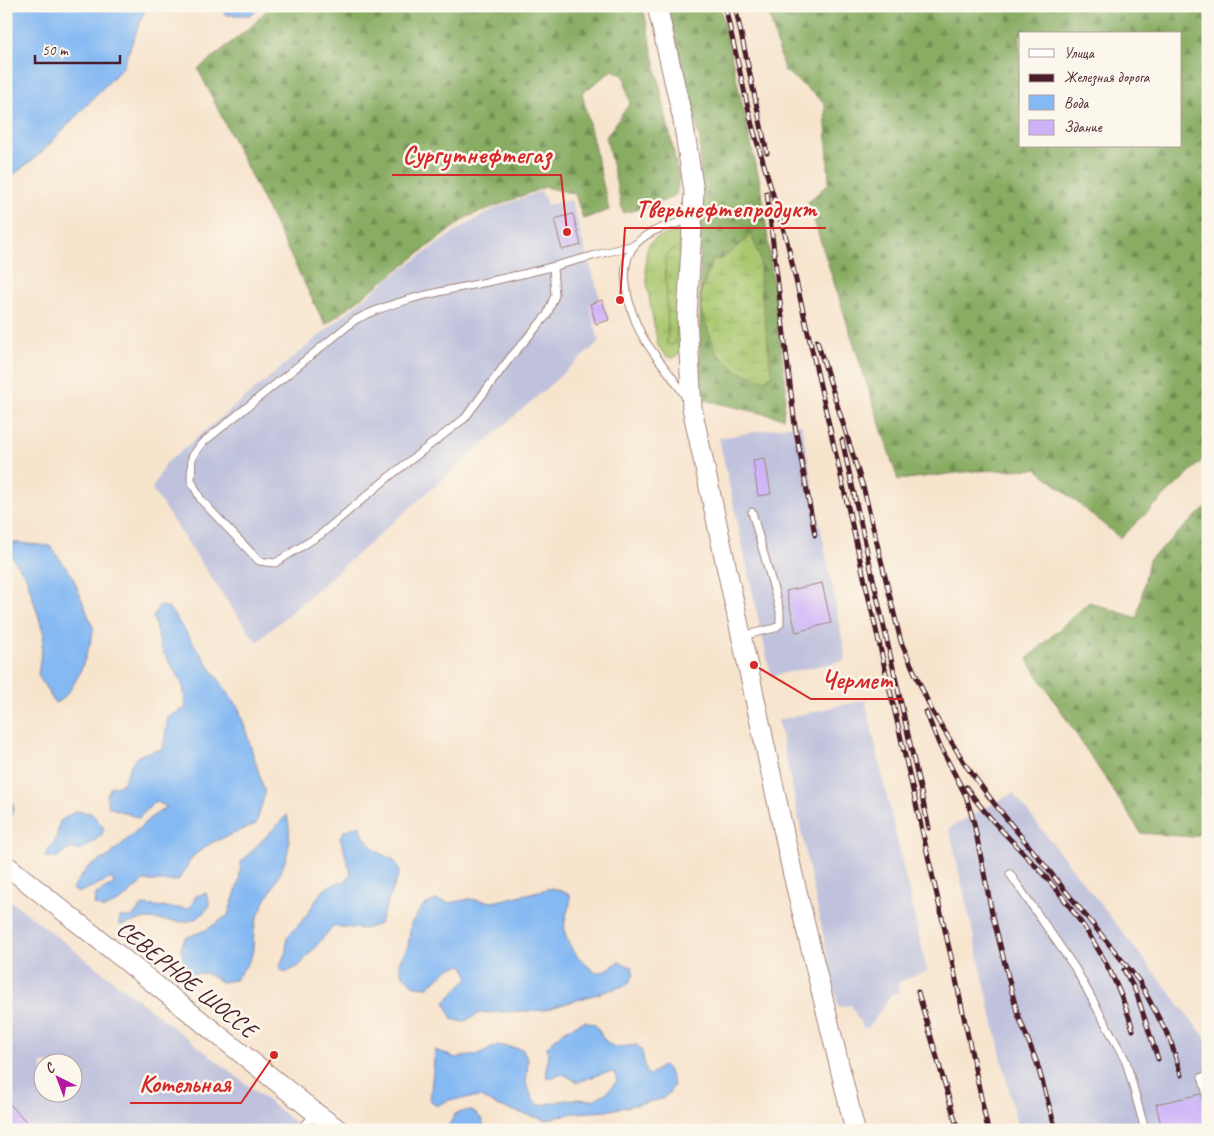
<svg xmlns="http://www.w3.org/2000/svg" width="1214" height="1136" font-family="Caveat,sans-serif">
<defs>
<pattern id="grass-tufts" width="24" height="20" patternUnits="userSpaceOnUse" patternTransform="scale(1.25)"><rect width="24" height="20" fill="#aac870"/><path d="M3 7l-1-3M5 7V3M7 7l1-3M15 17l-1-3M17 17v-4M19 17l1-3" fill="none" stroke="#94ab61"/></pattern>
<pattern id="forest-firs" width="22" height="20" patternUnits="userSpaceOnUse" patternTransform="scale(1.25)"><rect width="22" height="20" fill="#87ac62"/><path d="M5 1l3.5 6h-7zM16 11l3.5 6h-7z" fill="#708b51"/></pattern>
<pattern id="wetland-marsh" width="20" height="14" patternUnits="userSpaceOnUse" patternTransform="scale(1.25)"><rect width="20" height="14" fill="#aac870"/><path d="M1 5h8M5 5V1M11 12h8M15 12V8" fill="none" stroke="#94ab61"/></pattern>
</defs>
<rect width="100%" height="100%" fill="#fbf7ec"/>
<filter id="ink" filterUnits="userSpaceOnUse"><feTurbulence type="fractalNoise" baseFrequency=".02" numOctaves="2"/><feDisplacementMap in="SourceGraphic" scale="10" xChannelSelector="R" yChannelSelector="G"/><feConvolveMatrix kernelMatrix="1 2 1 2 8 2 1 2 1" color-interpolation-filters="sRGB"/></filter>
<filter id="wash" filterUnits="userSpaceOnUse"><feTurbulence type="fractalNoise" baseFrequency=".0096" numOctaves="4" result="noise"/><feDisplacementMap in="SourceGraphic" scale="20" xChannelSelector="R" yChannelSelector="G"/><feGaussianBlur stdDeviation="1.12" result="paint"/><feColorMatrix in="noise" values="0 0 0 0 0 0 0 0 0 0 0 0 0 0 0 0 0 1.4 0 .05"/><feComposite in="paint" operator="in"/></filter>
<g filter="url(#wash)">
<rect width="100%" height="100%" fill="#f7e4cd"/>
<g fill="#c0c2dd" fill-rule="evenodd">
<polygon points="541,191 547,205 571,200 600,299 589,304 599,342 257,642 226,600 152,489 165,464 388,279 462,227 496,208"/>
<polygon points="801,424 846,660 771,676 719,438"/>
<polygon points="865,700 927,971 897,983 899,993 892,994 868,1028 863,1028 851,1005 838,1007 778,720"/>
<polygon points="1013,793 1208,1041 1208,1130 1018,1130 949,828"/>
<path d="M6,897L304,1129L306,1130H6ZM42,1064H72V1094H42Z"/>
</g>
<path fill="url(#grass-tufts)" stroke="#7a744e" d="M670,233H678L684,241L680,353L673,358L666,356L658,346C655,326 638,258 650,243C655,237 663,236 670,233Z"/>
<g fill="url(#forest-firs)" stroke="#686646" fill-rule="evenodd">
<polygon points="270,6 643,6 679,178 676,195 655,205 623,213 606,137 630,103 624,76 613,70 582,93 609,210 583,219 575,194 545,187 467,217 325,325 198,69 253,25"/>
<polygon points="668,6 720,6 762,192 786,388 783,418 704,400 700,363 700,141"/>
<path d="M767,6H1208V455L1120,538L1037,469L974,471L898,480L808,202L829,183L825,103L784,70ZM1020,34H1180V146H1020Z"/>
<polygon points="1208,505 1208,830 1192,837 1141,833 1027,659 1089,602 1137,618 1149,560"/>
</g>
<g fill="url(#wetland-marsh)" stroke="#7a744e">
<polygon points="751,235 760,257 760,283 772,375 764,380 737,371 717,353 702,314 701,292 713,259 722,259"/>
<polygon points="677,247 681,248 682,257 676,343 670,345 666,343 668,335 665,256"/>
</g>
<g fill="#85b9f3" stroke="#686c8f">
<polygon points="6,6 146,6 123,67 41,153 8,179 6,178"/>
<polygon points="219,6 261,6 252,15 226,15"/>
<path d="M7,542L50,546L72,575L94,630C87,652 77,694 55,703L38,675L44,634L26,576L6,550Z"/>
<path d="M159,605L169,608L239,709L265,793L256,824L211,843L193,856L178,881H143L122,900L103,909L94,904L96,894L114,884L112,878L78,893L72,889L88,867L109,856L150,818L167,807L155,801L139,818L109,807L106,796L111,787L123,784C134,756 133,755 163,749L168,717L186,708L183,686L161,648L153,617Z"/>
<polygon points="6,779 14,809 6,825"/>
<polygon points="76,811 91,813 104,828 101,836 80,851 71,848 55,858 44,857 56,839 60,821"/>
<path d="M287,815C297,859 274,879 258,916C251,933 255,940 252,954C250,963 240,973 235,980L222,982L205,973L191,974L184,965L181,947L185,938L208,929L228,915L239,882L241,862Z"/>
<path d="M359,825C365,842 377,854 394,860L400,871L379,924L364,929L333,926L299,966L285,973L279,968L286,951L287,937C293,930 301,923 306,916C320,896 319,886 346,881L351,873L340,837L344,831Z"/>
<path d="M552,888L570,894C572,904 568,907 566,916C559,941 578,958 595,972H603L619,962L632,967L634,975L627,985L544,1010L480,1013L463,1022L452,1019L445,1002L469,977L463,965L449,968L428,987L414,986L401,973L399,962L408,946L411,923L423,906L436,900L449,903L469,899L493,902Z"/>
<path d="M206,893L210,905C193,931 172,919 146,919C137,919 129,925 119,925L120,917H132L143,905L189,909L196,896Z"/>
<path d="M585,1021L595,1024C609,1048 609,1049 637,1045L642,1051L646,1073L650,1075L662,1066L668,1069L674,1085L669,1093L662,1099L606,1111L573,1113L546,1120L500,1107L481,1097L449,1100L436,1106L430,1100L435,1050L456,1058L481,1054L497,1045L522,1049L528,1060L526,1084L535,1103L541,1105L572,1099L593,1100L607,1092L617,1081L614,1072L603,1073L578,1082L563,1074L547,1079C545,1067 550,1059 547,1047L563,1031Z"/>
<polygon points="465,1111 472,1111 481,1118 485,1130 446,1130 455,1114"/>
</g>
<g id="blocks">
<g fill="#cdb2f9">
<polygon points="573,214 581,245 562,250 554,219"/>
<polygon points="602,300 609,320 596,324 590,304"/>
<polygon points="765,458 771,494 758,496 753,460"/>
<polygon points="822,583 831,623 796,632 786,591"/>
<polygon points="1201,1094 1208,1130 1162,1130 1156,1104"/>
<polygon points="6,1100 34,1130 6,1130"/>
</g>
</g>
</g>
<g filter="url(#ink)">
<use href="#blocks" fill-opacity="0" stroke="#a0827c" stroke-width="1"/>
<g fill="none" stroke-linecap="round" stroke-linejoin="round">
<defs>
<g id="lane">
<path d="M553,267L555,295L547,315L510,358L465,418L390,476L320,535L275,563L259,561L201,500L191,480L192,457L201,444L355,320C401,296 454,290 505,278C548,269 591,256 634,245"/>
<path d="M686,398C675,379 661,364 648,345C632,323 614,268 635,245C649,229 670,225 690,220"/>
<polyline points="742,636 775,628 780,624 780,611 752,512"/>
<polyline points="1010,874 1075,968 1126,1061 1145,1130"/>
<polyline points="1202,1077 1208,1098"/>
<polyline points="299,1130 316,1114"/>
</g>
<g id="secondary">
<polyline points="657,6 683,120 694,192 687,318 692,408 793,875 855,1130"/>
<polyline points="6,865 317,1114 339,1130"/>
</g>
</defs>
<use href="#lane" stroke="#a0827c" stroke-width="9"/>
<use href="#secondary" stroke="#a0827c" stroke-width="21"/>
<use href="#lane" stroke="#fff" stroke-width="7"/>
<use href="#secondary" stroke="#fff" stroke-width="19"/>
<defs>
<g id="rail">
<polyline points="725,6 752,125 787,241 952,961 988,1130"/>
<polyline points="735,6 767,153"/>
<polyline points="767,193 795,426 815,535"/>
<polyline points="817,341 864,490 901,642 932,711 967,767 993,802 1139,981 1170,1039 1181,1075"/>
<polyline points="842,440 929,828"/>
<polyline points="926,712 939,744 966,796 974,823 992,913 1017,1012 1037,1063 1056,1130"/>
<path d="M966,787C992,825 1028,855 1057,890C1091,933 1118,977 1133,1030"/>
<polyline points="1124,970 1136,992 1158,1059"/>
<polyline points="918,992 958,1130"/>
</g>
</defs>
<use href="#rail" stroke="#4a1f2b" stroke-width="5"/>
<use href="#rail" stroke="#fbf7ec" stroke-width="3" stroke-dasharray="9" stroke-linecap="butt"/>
</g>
</g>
<g text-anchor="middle" stroke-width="5" stroke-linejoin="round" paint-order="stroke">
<g font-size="24" fill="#4a1f2b" stroke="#fbf7ec">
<text transform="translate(187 979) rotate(39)" y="8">СЕВЕРНОЕ ШОССЕ</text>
</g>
</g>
<path fill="none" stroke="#d62828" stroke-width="2" d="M567 232L561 175H392M620 300L625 228H826M754 665L811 699H903M274 1055L241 1103H130"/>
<g fill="#d62828" stroke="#fbf7ec" stroke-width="2">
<circle cx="567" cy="232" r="5"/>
<circle cx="620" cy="300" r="5"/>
<circle cx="754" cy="665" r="5"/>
<circle cx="274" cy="1055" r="5"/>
</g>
<g font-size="25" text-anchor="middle" font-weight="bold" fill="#d62828" stroke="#fbf7ec" stroke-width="5" stroke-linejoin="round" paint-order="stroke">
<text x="477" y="163">Сургутнефтегаз</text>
<text x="726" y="217">Тверьнефтепродукт</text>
<text x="857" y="688">Чермет</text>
<text x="185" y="1092">Котельная</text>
</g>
<rect width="1214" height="1136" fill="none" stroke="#fbf7ec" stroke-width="25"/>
<rect x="1019" y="32" width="162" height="115" fill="#fbf7ec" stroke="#b4a19f"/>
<rect x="1029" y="49" width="25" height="8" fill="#ffffff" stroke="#b4a19f"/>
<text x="1064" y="58" font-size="15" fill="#4a1f2b">Улица</text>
<rect x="1029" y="74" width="25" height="8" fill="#4a1f2b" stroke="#b4a19f"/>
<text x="1064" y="82" font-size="15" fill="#4a1f2b">Железная дорога</text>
<rect x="1029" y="95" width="25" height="15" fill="#85b9f3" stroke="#b4a19f"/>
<text x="1064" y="108" font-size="15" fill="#4a1f2b">Вода</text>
<rect x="1029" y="120" width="25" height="15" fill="#cdb2f9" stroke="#b4a19f"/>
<text x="1064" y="132" font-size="15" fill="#4a1f2b">Здание</text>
<g transform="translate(58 1078) rotate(318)"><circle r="24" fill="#fbf7ec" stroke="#b4a19f"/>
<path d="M0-4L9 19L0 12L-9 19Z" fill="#b5179e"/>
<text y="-8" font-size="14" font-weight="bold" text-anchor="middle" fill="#4a1f2b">С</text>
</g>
<path d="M35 55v8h85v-8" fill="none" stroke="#4a1f2b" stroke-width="2.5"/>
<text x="42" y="55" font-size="15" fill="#4a1f2b" stroke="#fbf7ec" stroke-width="4" paint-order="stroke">50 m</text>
</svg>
